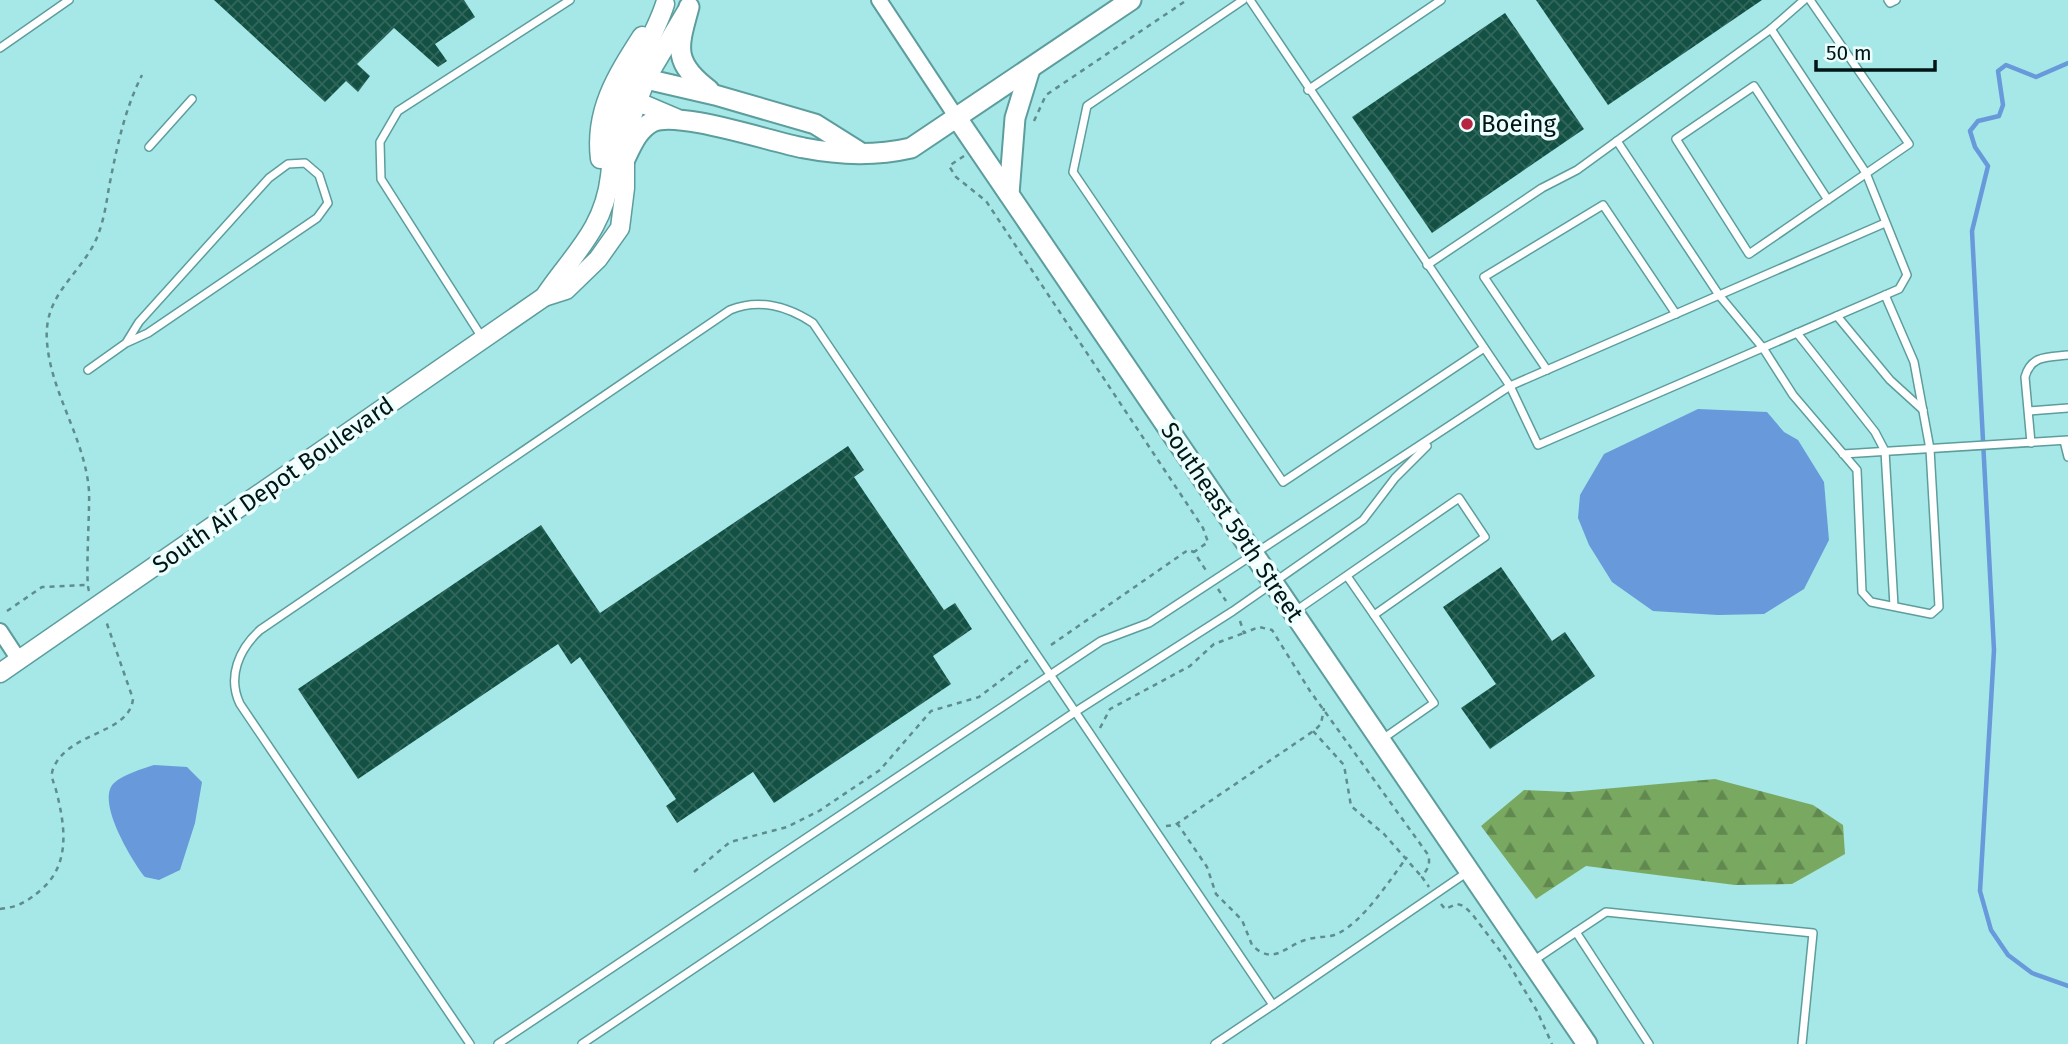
<svg xmlns="http://www.w3.org/2000/svg" width="2068" height="1044" font-family="'Fira Sans',sans-serif">
<defs>
<pattern id="forest-firs" width="22" height="20" patternUnits="userSpaceOnUse" patternTransform="scale(1.75)"><rect width="22" height="20" fill="#79a961"/><path d="M5 1l3.5 6h-7zM16 11l3.5 6h-7z" fill="#61884f"/></pattern>
<pattern id="building-cross-hatch" width="8" height="8" patternUnits="userSpaceOnUse" patternTransform="scale(1.75)"><rect width="8" height="8" fill="#125144"/><path d="M0 0l8 8M0 8l8-8" fill="none" stroke="#32665b"/></pattern>
</defs>
<rect width="100%" height="100%" fill="#a6e7e7"/>
<polygon fill="url(#forest-firs)" points="1715,779 1813,805 1843,825 1845,854 1792,884 1735,885 1586,866 1536,899 1481,826 1524,790 1569,792"/>
<g fill="#6799db">
<polygon points="1698,409 1767,412 1784,432 1798,440 1824,482 1829,540 1804,589 1764,614 1718,615 1653,611 1612,582 1589,545 1578,518 1580,495 1604,454"/>
<path d="M154,765L187,767L202,782L195,823L180,870L159,880L145,877C133,862 95,801 114,783C124,774 142,769 154,765Z"/>
</g>
<g fill="none" stroke-linecap="round" stroke-linejoin="round">
<polyline stroke="#6799db" stroke-width="4.5" points="2068,63 2036,77 2006,65 1998,71 2003,105 1999,116 1978,121 1970,131 1975,147 1988,166 1972,231 1994,650 1980,891 1991,930 2008,955 2032,973 2068,986"/>
</g>
<g fill="url(#building-cross-hatch)">
<polygon points="214,0 464,0 475,17 435,44 447,61 438,67 394,28 357,64 370,76 358,92 346,81 325,102"/>
<polygon points="1536,0 1762,0 1608,105"/>
<polygon points="1505,13 1584,129 1432,233 1352,117"/>
<polygon points="848,446 864,470 854,477 944,610 955,603 972,629 933,656 951,684 774,803 753,772 677,823 666,806 676,799 580,657 571,664 558,644 358,779 298,689 541,525 600,613"/>
<polygon points="1501,567 1552,641 1565,632 1595,676 1490,749 1461,708 1496,684 1443,607"/>
</g>
<g fill="none" stroke-linecap="round" stroke-linejoin="round">
<defs>
<g id="service">
<polyline points="1243,0 1087,106 1073,172 1283,482 1484,348"/>
<polyline points="1250,0 1510,386 1538,445 1899,289 1907,275 1866,173 1771,29"/>
<polyline points="1810,0 1909,144 1749,254 1676,139 1754,86 1828,200"/>
<polyline points="1888,0 1890,3 1896,0"/>
<polyline points="0,48 69,0"/>
<polyline points="1308,90 1441,0"/>
<polyline points="1617,141 1719,295 1763,348 1793,395 1857,470 1862,592 1871,602 1931,614 1939,607 1930,449 1914,362 1885,295"/>
<polyline points="149,147 192,99"/>
<polyline points="1427,265 1542,188 1577,170 1771,29 1804,0"/>
<polyline points="1837,316 1890,380 1923,410"/>
<polyline points="1797,333 1875,432 1885,451 1894,606"/>
<polyline points="483,339 381,179 380,142 398,111 570,0"/>
<polyline points="88,370 126,343 148,333 317,218 328,203 319,175 305,163 288,164 269,178 139,322 126,343"/>
<polyline points="1547,370 1484,277 1603,205 1676,314"/>
<polyline points="2029,411 2068,408"/>
<polyline points="2064,441 2068,457"/>
<path d="M2031,443L2025,377C2031,355 2048,357 2068,355"/>
<polyline points="1843,454 2068,440"/>
<polyline points="1347,576 1374,615"/>
<polyline points="1294,612 1459,498 1485,537 1374,615 1434,703 1381,740"/>
<polyline points="1576,932 1606,912 1813,933 1802,1044"/>
<polyline points="1533,961 1576,932 1649,1044"/>
<path d="M470,1044L240,704C227,677 239,649 260,630L730,310C760,298 787,306 813,323L1273,1005L1469,871"/>
<polyline points="498,1044 1101,641 1149,623 1510,386 1885,223"/>
<polyline points="582,1044 1075,712 1233,611 1363,520 1395,478 1427,446"/>
<polyline points="1215,1044 1273,1005"/>
</g>
<g id="minor">
<polyline points="879,0 957,118"/>
<polyline points="0,631 19,660"/>
</g>
<g id="tertiary">
<polyline points="631,93 636,101 676,118"/>
<path d="M600,159C594,110 617,75 642,36"/>
<polyline points="544,297 566,290 598,259 620,228 625,188 625,135 646,79 686,12"/>
<path d="M0,673L544,297C572,255 604,230 610,176C613,155 610,133 616,112C627,74 653,42 665,4"/>
</g>
<g id="secondary">
<path d="M689,7C678,47 672,62 709,90"/>
<polyline points="646,79 715,95 815,124 858,151"/>
<polyline points="957,118 1587,1044"/>
<path d="M624,161C631,147 637,130 652,122C678,110 771,142 804,148C840,155 876,156 911,148L1131,0"/>
<polyline points="1009,194 1015,118 1030,69"/>
</g>
</defs>
<use href="#service" stroke="#5d9d9d" stroke-width="10"/>
<use href="#minor" stroke="#5d9d9d" stroke-width="18"/>
<use href="#tertiary" stroke="#5d9d9d" stroke-width="21"/>
<use href="#secondary" stroke="#5d9d9d" stroke-width="23"/>
<g stroke="#5f8d8d" stroke-width="2.5" stroke-dasharray="5 5" stroke-linecap="butt">
<polyline points="1034,121 1046,95 1187,0"/>
<polyline points="964,156 949,166 956,177 986,201 1203,528 1208,542 1194,552 1207,572"/>
<polyline points="1218,589 1226,601"/>
<path d="M89,591C85,583 90,508 89,491C85,438 51,394 47,342C43,297 76,278 94,244C103,226 106,206 109,187C117,147 124,111 142,75"/>
<polyline points="7,611 42,587 86,585"/>
<polyline points="1240,621 1244,633 1259,627 1272,630 1310,691 1429,856 1429,866 1422,877 1429,887"/>
<polyline points="1051,645 1188,550 1194,552"/>
<polyline points="1100,728 1110,709 1190,666 1214,644 1244,633"/>
<polyline points="1313,731 1344,765 1351,806 1384,834 1422,877"/>
<path d="M1177,823L1207,867L1216,894L1242,920L1252,945C1273,966 1284,947 1305,940C1316,936 1327,938 1337,934C1363,922 1390,880 1407,857"/>
<polyline points="1166,826 1175,825 1315,730 1321,724 1324,708"/>
<polyline points="694,872 730,842 787,827 819,811 880,770 931,711 979,697 1028,660"/>
<polyline points="1441,904 1445,909 1457,904 1464,906 1472,914 1504,956 1537,1011 1552,1044"/>
<path d="M0,909C19,907 28,901 42,889C71,863 65,825 56,790C54,782 50,777 53,769C68,731 129,735 133,699L106,621"/>
</g>
<use href="#service" stroke="#fff" stroke-width="7"/>
<use href="#minor" stroke="#fff" stroke-width="14"/>
<use href="#tertiary" stroke="#fff" stroke-width="18"/>
<use href="#secondary" stroke="#fff" stroke-width="19"/>
</g>
<circle fill="#b62442" stroke="#ecfefe" stroke-width="2.5" cx="1467" cy="124" r="7"/>
<g text-anchor="middle" stroke-width="7" stroke-linejoin="round" paint-order="stroke">
<g font-size="24" fill="#001515" stroke="#ecfefe" text-anchor="start">
<text x="1481" y="132">Boeing</text>
</g>
<g font-size="24" fill="#001515" stroke="#ecfefe">
<text transform="translate(273 485) rotate(-35)" y="8">South Air Depot Boulevard</text>
<text transform="translate(1232 522) rotate(56)" y="8">Southeast 59th Street</text>
</g>
</g>
<path d="M1816 60v10h119v-10" fill="none" stroke="#001515" stroke-width="3.5"/>
<text x="1826" y="60" font-size="21" fill="#001515" stroke="#ecfefe" stroke-width="5" paint-order="stroke">50 m</text>
</svg>
